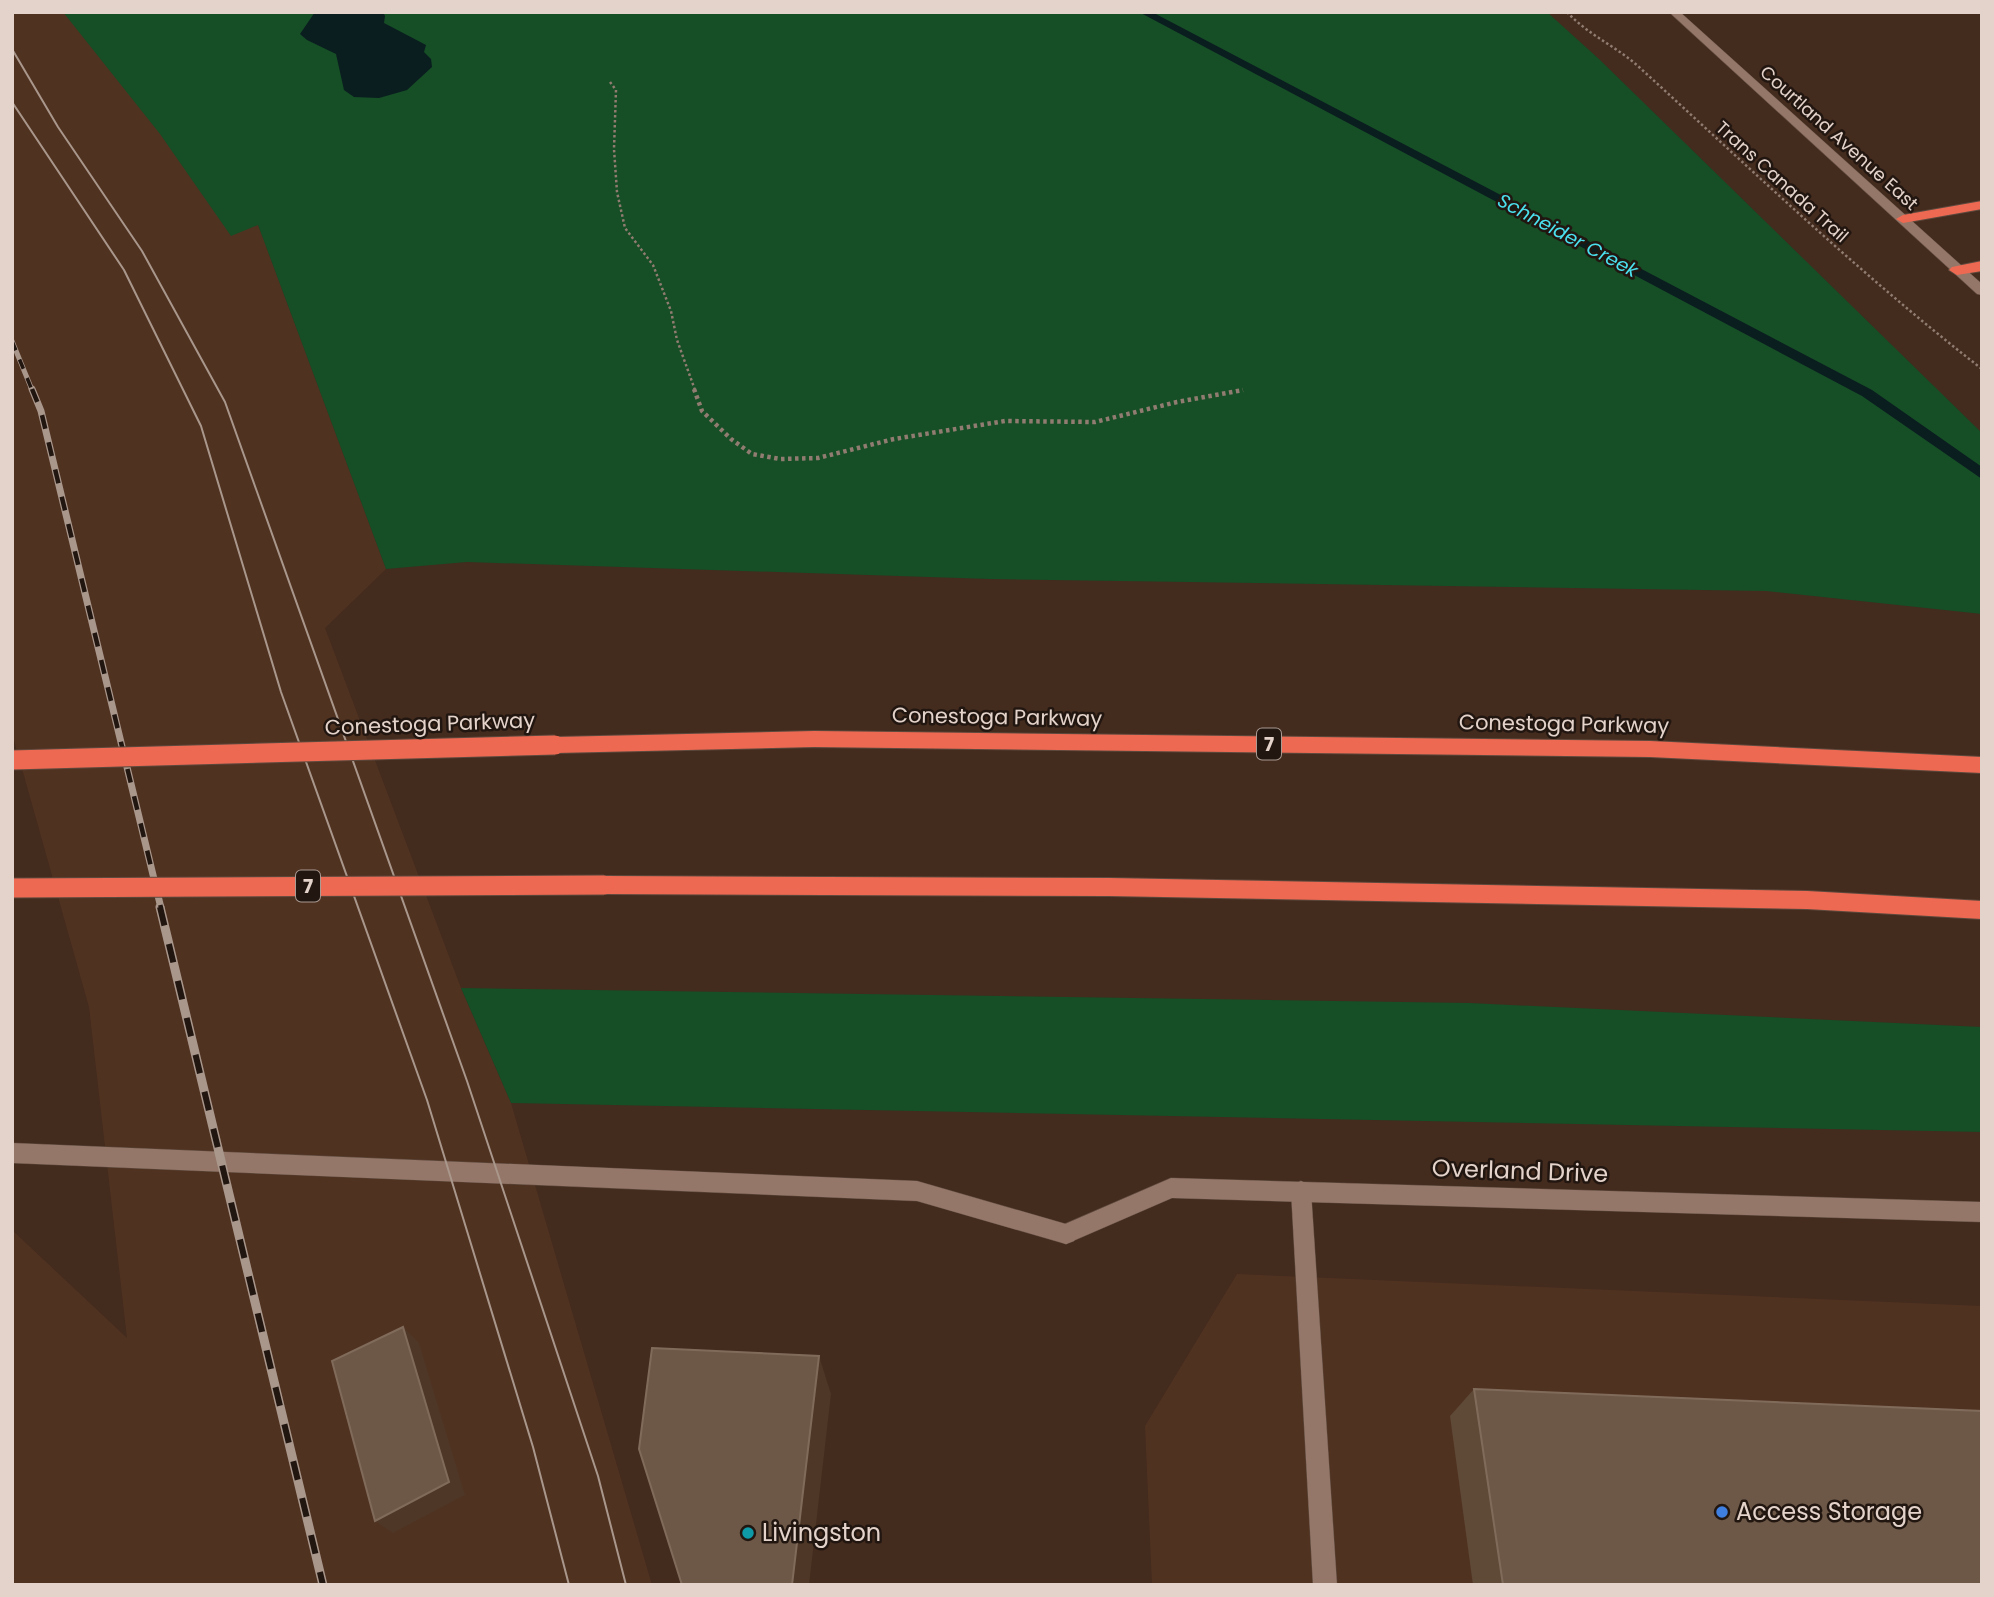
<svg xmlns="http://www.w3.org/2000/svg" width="1994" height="1597" font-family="Poppins,sans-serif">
<rect width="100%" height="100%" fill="#432b1e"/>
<g fill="#503221">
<polygon points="12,12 179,12 386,569 325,628 461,988 511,1103 652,1585 12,1585 12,1230 127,1338 89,1007 12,733"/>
<polygon points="1237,1274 1982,1306 1982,1585 1152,1585 1145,1426"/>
</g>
<g fill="#164e26">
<polygon points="63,12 1547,12 1599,59 1982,433 1982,614 1766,591 989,579 467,562 386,569 258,225 231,236 160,134"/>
<polygon points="461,988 1470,1003 1982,1027 1982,1132 511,1103"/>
</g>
<polygon fill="#0a1d1f" points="315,12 383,12 385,16 384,23 426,45 424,52 431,59 432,67 407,90 379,98 354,97 344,90 336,54 307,40 300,34"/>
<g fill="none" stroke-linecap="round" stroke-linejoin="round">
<polygon fill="#0a1d1f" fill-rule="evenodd" points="1139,12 1152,12 1872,390 1982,467 1982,479 1862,396"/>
<defs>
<g id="lane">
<polygon points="12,1143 917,1181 1066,1224 1074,1227 1077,1234 1074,1241 1066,1244 917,1201 12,1163"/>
<polygon points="1301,1181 1308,1184 1311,1191 1337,1585 1313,1585 1291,1191 1294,1184"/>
</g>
<polygon id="street" points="1171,1178 1982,1202 1982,1222 1172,1198 1066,1244 1058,1241 1055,1234 1058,1227"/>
<polygon id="secondary" points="1669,12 1680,12 1982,284 1982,295 1977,294"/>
<g id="highway">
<polygon points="1982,201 1982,209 1903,223 1896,219 1903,215"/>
<polygon points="1982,261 1982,271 1957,275 1949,270 1952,267"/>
<polygon points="814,731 1650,741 1982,757 1982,773 1650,757 814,747 555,753 548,751 545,745 548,739 555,737"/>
<polygon points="604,876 1109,878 1807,891 1982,901 1982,919 1807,909 1109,896 604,894 596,891 593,885 596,879"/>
</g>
</defs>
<use href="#lane" stroke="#5d493d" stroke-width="1"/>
<use href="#street" stroke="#5d493d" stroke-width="1"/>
<use href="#secondary" stroke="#5d493d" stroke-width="1"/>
<use href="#highway" stroke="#5d493d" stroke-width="2"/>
<g stroke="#907c71" stroke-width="2.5" stroke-dasharray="2.5 2.5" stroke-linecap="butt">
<path d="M1567,12C1588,35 1616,46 1639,67C1752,170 1861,275 1982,369"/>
<polyline points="610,82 616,90 614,149 617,192 625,228 653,265 671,311 677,340 695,390"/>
</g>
<polyline stroke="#907c71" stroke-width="4.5" stroke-dasharray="3.5 3.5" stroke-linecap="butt" points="694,389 702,411 731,439 752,454 780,459 818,458 894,439 1005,421 1095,422 1177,402 1243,390"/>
<use href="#lane" fill="#947768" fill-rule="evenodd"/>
<use href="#street" fill="#947768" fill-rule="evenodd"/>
<use href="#secondary" fill="#947768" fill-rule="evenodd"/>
<use href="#highway" fill="#ee6952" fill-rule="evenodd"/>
<g stroke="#a9978c" stroke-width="2">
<polyline points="12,49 58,127 142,251 225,402 467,1081 598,1476 626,1585"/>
<polyline points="12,102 124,270 201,426 281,692 427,1100 533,1447 569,1585"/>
</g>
<defs>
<polyline id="rail-far2" points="12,341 32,390"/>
<polyline id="rail-far1" points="32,389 41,411 161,908"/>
<polyline id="rail" points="160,907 323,1585"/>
</defs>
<use href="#rail-far2" stroke="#a9978c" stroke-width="5"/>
<use href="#rail-far1" stroke="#a9978c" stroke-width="7"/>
<use href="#rail" stroke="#a9978c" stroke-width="9"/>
<use href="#rail-far2" stroke="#221611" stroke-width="3.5" stroke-dasharray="10" stroke-linecap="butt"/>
<use href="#rail-far1" stroke="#221611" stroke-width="4.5" stroke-dasharray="14" stroke-linecap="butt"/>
<use href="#rail" stroke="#221611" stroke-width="6" stroke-dasharray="19" stroke-linecap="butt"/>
<defs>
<g id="highway-bridge">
<polyline points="12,760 555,745"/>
<polyline points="12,888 604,885"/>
</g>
</defs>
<use href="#highway-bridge" stroke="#5d493d" stroke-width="21" stroke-linecap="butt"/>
<use href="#highway-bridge" stroke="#ee6952" stroke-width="19"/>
</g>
<polygon fill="#5f4937" points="1474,1389 1982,1585 1473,1585 1450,1416"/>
<g fill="#4e3726">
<polygon points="403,1327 419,1343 465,1495 393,1533 375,1521"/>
<polygon points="819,1356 831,1394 809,1585 792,1585"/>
</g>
<g fill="#6d5847" stroke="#806b5b" stroke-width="2">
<polygon points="403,1327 449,1482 375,1521 332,1361"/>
<polygon points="652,1348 819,1356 792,1585 682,1585 639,1449"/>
<polygon points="1474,1389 1982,1411 1982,1585 1503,1585"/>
</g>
<circle fill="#3f7fe0" stroke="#221611" stroke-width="2.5" cx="1722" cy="1512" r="7"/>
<circle fill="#0f9aa8" stroke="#221611" stroke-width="2.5" cx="748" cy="1533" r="7"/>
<g text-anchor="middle" stroke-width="5" stroke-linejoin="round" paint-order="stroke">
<g font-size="18" fill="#e3d3ca" stroke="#221611">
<text transform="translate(1839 138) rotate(42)" y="6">Courtland Avenue East</text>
<text transform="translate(1782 182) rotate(42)" y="6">Trans Canada Trail</text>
</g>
<g font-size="19" font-style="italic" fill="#4ae0ed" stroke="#221611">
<text transform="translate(1568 235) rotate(28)" y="7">Schneider Creek</text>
</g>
<g fill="#221611" stroke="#a99a92" stroke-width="2">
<rect x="1257" y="728.5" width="24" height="31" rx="5"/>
<rect x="296" y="870.5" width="24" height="31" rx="5"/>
</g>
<g font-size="19" font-weight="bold" fill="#e3d3ca">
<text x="1269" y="751">7</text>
<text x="308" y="893">7</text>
</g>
<g font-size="21" fill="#e3d3ca" stroke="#221611">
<text transform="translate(997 717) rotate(1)" y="7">Conestoga Parkway</text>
<text transform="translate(430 724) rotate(-2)" y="7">Conestoga Parkway</text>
<text transform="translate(1564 724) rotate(1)" y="7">Conestoga Parkway</text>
</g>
<g font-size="24" fill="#e3d3ca" stroke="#221611">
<text transform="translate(1520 1171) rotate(2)" y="8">Overland Drive</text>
</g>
<g font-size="24" fill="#e3d3ca" stroke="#221611" text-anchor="start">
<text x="1736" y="1520">Access Storage</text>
<text x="762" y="1541">Livingston</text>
</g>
</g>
<rect width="1994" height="1597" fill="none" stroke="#e3d3ca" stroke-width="28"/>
</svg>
